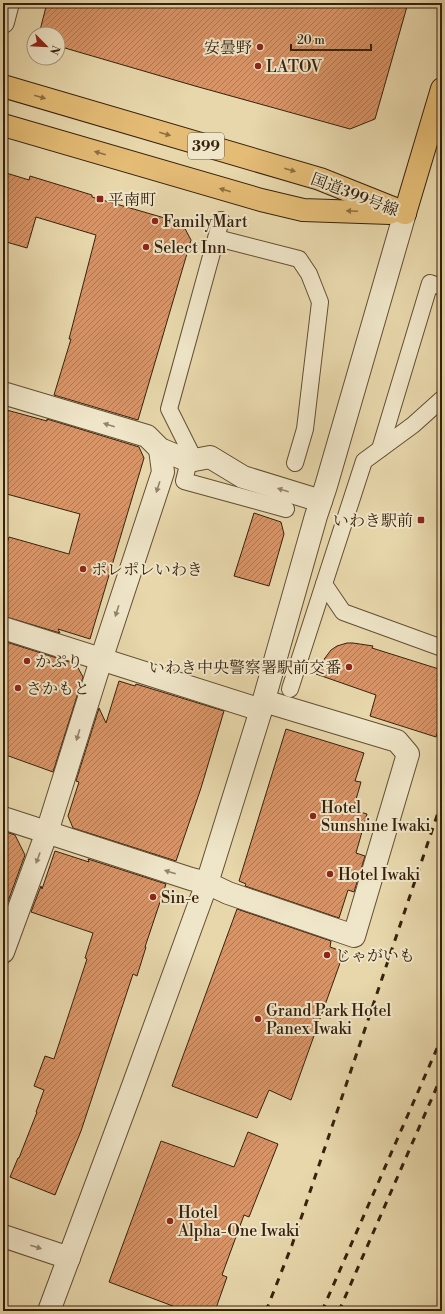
<svg xmlns="http://www.w3.org/2000/svg" width="445" height="1314" font-family="'Libre Bodoni','Noto Serif JP',serif">
<defs>
<pattern id="building-hatch" width="6" height="6" patternUnits="userSpaceOnUse"><rect width="6" height="6" fill="#d99466"/><path d="M-1 1l2-2M0 6l6-6M5 7l2-2" fill="none" stroke="#b17852"/></pattern>
</defs>
<rect width="100%" height="100%" fill="#e7d7ab"/>
<filter id="stains"><feTurbulence type="fractalNoise" baseFrequency=".005" numOctaves="4"/><feColorMatrix values="0 0 0 0 .2 0 0 0 0 .09 0 0 0 0 .02 0 0 0 .5 -.17"/></filter>
<radialGradient id="worn" r=".72"><stop offset=".6" stop-color="#630" stop-opacity="0"/><stop offset="1" stop-color="#630" stop-opacity=".3"/></radialGradient>
<g fill="url(#building-hatch)" stroke="#37210d">
<polygon points="47,3 408,3 375,119 350,129 195,86 58,46 58,34 39,34"/>
<polygon points="3,172 29,180 30,176 92,195 92,197 182,223 191,240 138,420 54,395 71,339 69,339 96,235 36,217 27,248 3,241"/>
<polygon points="3,409 47,421 47,419 139,447 144,458 90,639 58,629 60,633 3,616 3,557 9,537 69,554 80,514 3,493"/>
<polygon points="254,513 281,522 284,534 269,586 234,576"/>
<polygon points="3,641 76,664 83,677 53,772 3,754"/>
<polygon points="347,643 353,643 373,646 372,648 442,670 442,718 436,737 370,716 376,695 316,674 322,662 331,650 337,646"/>
<polygon points="119,681 135,686 136,684 224,711 201,788 176,861 73,828 68,816 79,782 76,781 99,708 106,723"/>
<polygon points="286,729 364,753 355,781 361,782 353,810 367,814 356,853 365,856 354,892 348,890 339,918 245,886 246,884 239,881"/>
<polygon points="3,831 15,835 25,855 7,904 3,903"/>
<polygon points="55,851 89,862 88,859 166,884 145,947 146,947 137,976 133,974 81,1131 55,1195 10,1177 18,1158 19,1158 37,1112 36,1112 44,1090 34,1086 45,1056 54,1059 87,959 85,958 93,933 31,912 41,886 42,889"/>
<polygon points="237,909 331,941 330,947 344,952 291,1100 269,1090 257,1118 172,1086"/>
<polygon points="248,1132 278,1144 249,1217 244,1215 222,1275 227,1277 215,1311 186,1311 109,1282 161,1141 234,1167"/>
</g>
<g fill="none" stroke-linecap="round" stroke-linejoin="round">
<defs>
<g id="pedestrian">
<polyline points="221,220 169,409 191,453 184,481 286,509"/>
<polyline points="217,238 299,259 309,274 320,302 305,429 295,463"/>
<polyline points="442,399 413,425 364,461 324,584 343,612 442,648"/>
<polyline points="380,449 430,283 442,287"/>
<polyline points="290,689 324,584"/>
</g>
<g id="minor">
<polyline points="3,393 147,436 160,449 189,461 210,457 243,477 321,501"/>
<polyline points="3,628 261,710"/>
<polyline points="3,818 191,879 207,883 228,893 354,936 408,754 397,741 264,701"/>
<polyline points="3,952 47,832 101,660 163,472 160,449"/>
<polyline points="3,1236 69,1258"/>
</g>
<g id="tertiary">
<polyline points="3,22 8,3"/>
<polyline points="49,1311 130,1094 207,883 261,710 316,516 326,486 405,213"/>
</g>
<g id="trunk">
<polyline points="3,86 320,179 405,213"/>
<polyline points="3,125 261,200 303,210 390,213"/>
<polyline points="405,213 442,89"/>
</g>
</defs>
<use href="#pedestrian" stroke="#634e34" stroke-width="18"/>
<use href="#minor" stroke="#634e34" stroke-width="24"/>
<use href="#tertiary" stroke="#634e34" stroke-width="24"/>
<use href="#trunk" stroke="#37210d" stroke-width="24"/>
<use href="#pedestrian" stroke="#efe5c8" stroke-width="16"/>
<use href="#minor" stroke="#efe5c8" stroke-width="22"/>
<use href="#tertiary" stroke="#efe5c8" stroke-width="22"/>
<use href="#trunk" stroke="#e4bc76" stroke-width="22"/>
<g stroke="#37210d" stroke-width="3" stroke-dasharray="7 7" stroke-linecap="butt">
<polyline points="266,1311 292,1245 442,801"/>
<polyline points="322,1311 442,1037"/>
<polyline points="339,1311 442,1075"/>
</g>
</g>
<defs><path id="oneway-solid" d="M-6-.8H1V-3.2L6.5 0L1 3.2V.8H-6Z"/></defs>
<g fill="#8e6e42">
<use href="#oneway-solid" transform="translate(40 97) rotate(16)"/>
<use href="#oneway-solid" transform="translate(165 134) rotate(16)"/>
<use href="#oneway-solid" transform="translate(100 153) rotate(-164)"/>
<use href="#oneway-solid" transform="translate(290 170) rotate(16)"/>
<use href="#oneway-solid" transform="translate(225 190) rotate(-164)"/>
<use href="#oneway-solid" transform="translate(352 211) rotate(-178)"/>
</g>
<g fill="#93836a">
<use href="#oneway-solid" transform="translate(109 425) rotate(-163)"/>
<use href="#oneway-solid" transform="translate(158 487) rotate(108)"/>
<use href="#oneway-solid" transform="translate(283 490) rotate(-163)"/>
<use href="#oneway-solid" transform="translate(117 611) rotate(108)"/>
<use href="#oneway-solid" transform="translate(78 735) rotate(107)"/>
<use href="#oneway-solid" transform="translate(38 858) rotate(110)"/>
<use href="#oneway-solid" transform="translate(170 872) rotate(-162)"/>
<use href="#oneway-solid" transform="translate(36 1247) rotate(18)"/>
</g>
<g fill="#8f2418" stroke="#efe5c8" stroke-width="1.5">
<circle cx="260" cy="47" r="4"/>
<circle cx="258" cy="66" r="4"/>
<rect x="96" y="195" width="8" height="8" rx="2"/>
<circle cx="155" cy="221" r="4"/>
<circle cx="146" cy="247" r="4"/>
<rect x="417" y="516" width="8" height="8" rx="2"/>
<circle cx="83" cy="569" r="4"/>
<circle cx="27" cy="661" r="4"/>
<circle cx="349" cy="667" r="4"/>
<circle cx="18" cy="688" r="4"/>
<circle cx="313" cy="816" r="4"/>
<circle cx="330" cy="874" r="4"/>
<circle cx="153" cy="897" r="4"/>
<circle cx="327" cy="955" r="4"/>
<circle cx="258" cy="1019" r="4"/>
<circle cx="170" cy="1221" r="4"/>
</g>
<g text-anchor="middle" stroke-width="4" stroke-linejoin="round" paint-order="stroke">
<rect fill="#efe5c8" stroke="#6e5c45" stroke-width="1" x="188" y="133" width="36" height="26" rx="3"/>
<g font-size="15" font-weight="bold" fill="#37210d">
<text x="206" y="151">399</text>
</g>
<g font-size="16" fill="#37210d" stroke="#efe5c8" text-anchor="start">
<text x="252" y="53" text-anchor="end">安曇野</text>
<text x="266" y="72">LATOV</text>
<text x="108" y="205">平南町</text>
<text x="163" y="227">FamilyMart</text>
<text x="154" y="253">Select Inn</text>
<text x="413" y="526" text-anchor="end">いわき駅前</text>
<text x="91" y="575">ポレポレいわき</text>
<text x="35" y="667">かぷり</text>
<text x="341" y="673" text-anchor="end">いわき中央警察署駅前交番</text>
<text x="26" y="694">さかもと</text>
<text x="321" y="813">Hotel<tspan x="321" dy="18">Sunshine Iwaki</tspan></text>
<text x="338" y="880">Hotel Iwaki</text>
<text x="161" y="903">Sin-e</text>
<text x="335" y="961">じゃがいも</text>
<text x="266" y="1016">Grand Park Hotel<tspan x="266" dy="18">Panex Iwaki</tspan></text>
<text x="178" y="1218">Hotel<tspan x="178" dy="18">Alpha-One Iwaki</tspan></text>
</g>
<g font-size="16" fill="#37210d" stroke="#efe5c8">
<text transform="translate(355 194) rotate(21)" y="6">国道399号線</text>
</g>
</g>
<rect width="445" height="1314" fill="none" stroke="#e7d7ab" stroke-width="16"/>
<rect x="4" y="4" width="437" height="1306" fill="none" stroke="#37210d" stroke-width="2"/>
<rect x="8" y="8" width="429" height="1298" fill="none" stroke="#37210d"/>
<g transform="translate(46 46) rotate(114)"><circle r="19" fill="#efe5c8" stroke="#a5977d"/>
<path d="M0-3L7 15L0 10L-7 15Z" fill="#8f2418"/>
<text y="-6" font-size="11" font-weight="bold" text-anchor="middle" fill="#37210d">N</text>
</g>
<path d="M291 44v6h80v-6" fill="none" stroke="#37210d" stroke-width="2"/>
<text x="297" y="44" font-size="12" fill="#37210d" stroke="#efe5c8" stroke-width="3" paint-order="stroke">20 m</text>
<rect width="100%" height="100%" filter="url(#stains)"/>
<rect width="100%" height="100%" fill="url(#worn)"/>
</svg>
